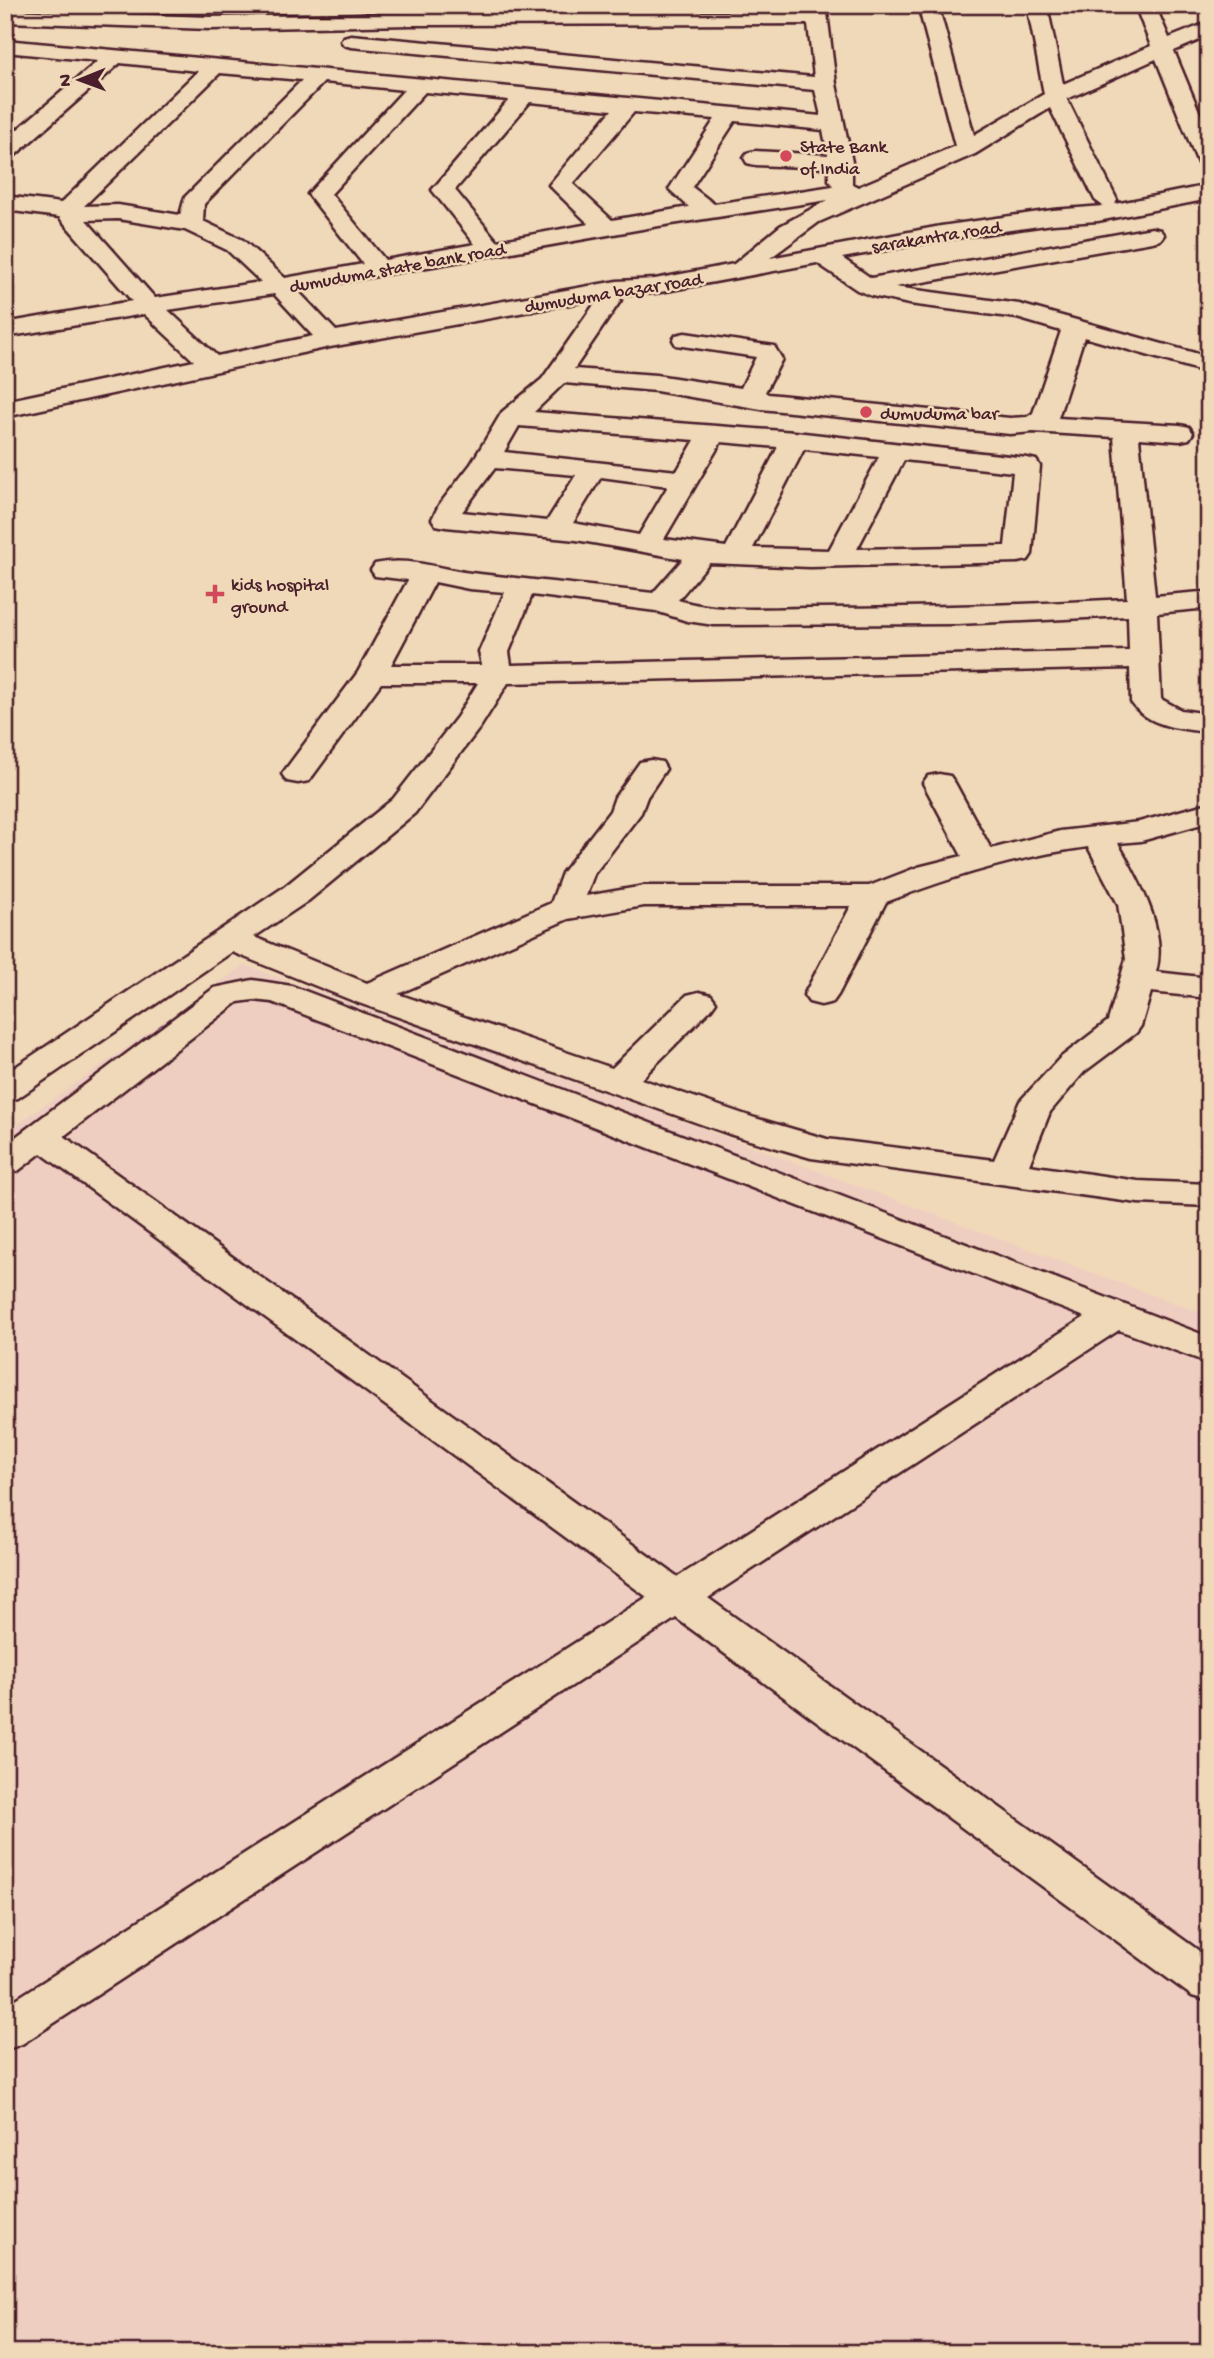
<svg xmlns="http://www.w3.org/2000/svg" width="1214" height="2358" font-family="'Gochi Hand',sans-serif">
<rect width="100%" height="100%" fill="#f0d9b8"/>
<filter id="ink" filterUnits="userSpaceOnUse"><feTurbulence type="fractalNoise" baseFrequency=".0143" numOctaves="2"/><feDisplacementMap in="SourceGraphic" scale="14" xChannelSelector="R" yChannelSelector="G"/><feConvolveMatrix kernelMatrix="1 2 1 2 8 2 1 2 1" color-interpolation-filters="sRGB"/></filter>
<g filter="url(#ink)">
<polygon fill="#eecec1" points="244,965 696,1126 1209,1316 1209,2353 5,2353 5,1133"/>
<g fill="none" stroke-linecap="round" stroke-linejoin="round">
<defs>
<g id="minor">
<path d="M806,5H826L836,84L852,162V184L858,187L955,146L918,5H938L974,135L1044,94L1027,5H1047L1063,84L1151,46L1135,5H1155L1169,38L1209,22V36L1174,51L1209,135V170L1201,168L1198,163L1156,59L1067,99L1117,200L1115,204L1209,185V199L1098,221L1053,224L941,240L842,258L871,278L1152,228L1160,230L1164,235L1160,240L1152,242L895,287L1019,304L1209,357V373L1084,337L1058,418L1180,425L1189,427L1193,433L1189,439L1180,441L1139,438L1155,596L1201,592L1209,594V608L1157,613L1161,699L1181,710L1209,714V732C1181,729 1148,727 1131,702L1130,668L508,683L481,726L415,813L308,901L254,937L367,983L551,903L562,873L610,811L615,797L640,762L651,760L662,762L666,769L647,797L641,813L594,874L586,896L644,886H869L918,867L962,856L923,783L928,776L939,774L950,776L955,783L991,849L1060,831L1139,822L1209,803V822L1141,841L1118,843C1138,880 1168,929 1156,972L1209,978V998L1151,992L1141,1026L1136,1033L1084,1072L1050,1112L1029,1165L1138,1181L1209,1184V1206L1138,1203L811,1158L729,1134L356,1002L232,952L18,1098L5,1101V1074L284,887L393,799L457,717L478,683H381L309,781L298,783L287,781L282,774L358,672L408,580L375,576L371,570L375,564C407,556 439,569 471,573C531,580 592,586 653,593L683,559L576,540L446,527L436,525L432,519L439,505L471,464L502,412L542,379L598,299L330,347L5,417V401L194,361L144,314L5,337V323L132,301L59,217L5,210V196L61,203L198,71L120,63L13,157L5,159V140L98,61L5,52V40L821,116L815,90L351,47L344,45L341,41L344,37L351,35L814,77L808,24L411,25L210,29L5,22V10L210,17L411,13L807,12ZM220,73L302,80L185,197L180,215L118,205L84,206ZM324,82L404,90L308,194L363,264L285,278L243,240L203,221L204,204ZM425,92L509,100L432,190L475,244L385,260L331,194ZM530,102L612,110L549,185L589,224L497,241L455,190ZM1050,108L1095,200L1103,206L1053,210L941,226L770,258L819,222L975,154ZM634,112L715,119L669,189L689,207L612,220L573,184ZM735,121L823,130L828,155L755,151L747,153L744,158L747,163L755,165L829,168V180L833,186L714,204L692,187ZM828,200L780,226L734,264L655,279L617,281L336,331L297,290L659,226ZM118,219L185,230L227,250L261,282L155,298L86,220ZM817,263L857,290L872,296L909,304L1017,318L1061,331L1033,413L1027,417L1010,418L768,394L765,392L782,359L774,346L685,333L676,335L673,340L676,345L756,357L741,388L656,375L574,369L621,300L618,295L655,293ZM274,294L313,336L217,356L168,310ZM564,383L656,391L761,409L1010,434L1033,432L1114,437L1127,599C1022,605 916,608 811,608C768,608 720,613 678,600L709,563L810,567L1018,562L1028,560L1032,554L1040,466L1036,460L1027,458L795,432L534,412ZM519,426L695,440L677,471L504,452ZM721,442L778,447L726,547L664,539ZM804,449L879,457L829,550L753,548ZM904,460L1013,472L1005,546L857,549ZM495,468L576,475L547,521L462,512ZM601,477L668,486L639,535L573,523ZM435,582L469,589L505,592L479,652L482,665H391ZM532,595L656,611L687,621L714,625L958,624L1128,616L1129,651L511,665L509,652ZM1088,847L1118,904L1126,959L1108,1021L1060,1058L1020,1101L994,1160L827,1139L755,1118L641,1079L711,1009L716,1002L711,995L699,992L687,995L612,1068L398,994L568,919L644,906H851L804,995L809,1002L821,1005L833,1002L838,995L886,902C950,877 1019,856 1088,847Z"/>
<path d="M253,980L292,986L1209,1337V1363L1119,1330L708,1598L1209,1958V2001L1192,1996L676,1618L22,2044L5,2050V2006L647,1597L41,1153L18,1171L5,1174V1145L214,988ZM253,1000L272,1002L1085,1317L678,1577L64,1136L238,1002Z"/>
</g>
</defs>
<use href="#minor" stroke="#4a1f2b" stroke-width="5"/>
<use href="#minor" fill="#f0d9b8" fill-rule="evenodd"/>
</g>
</g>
<g fill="#d1495b" stroke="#f0d9b8" stroke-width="2.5">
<circle cx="786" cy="156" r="7"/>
<circle cx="866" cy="412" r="7"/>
<path d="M211.5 583.5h7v7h7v7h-7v7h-7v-7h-7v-7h7z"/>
</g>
<g text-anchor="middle" stroke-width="5" stroke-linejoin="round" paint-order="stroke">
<g font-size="19" fill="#4a1f2b" stroke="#f0d9b8" text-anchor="start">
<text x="800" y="152">State Bank<tspan x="800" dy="22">of India</tspan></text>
<text x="880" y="419">dumuduma bar</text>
<text x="231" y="590">kids hospital<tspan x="231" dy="22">ground</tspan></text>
</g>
<g font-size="19" fill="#4a1f2b" stroke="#f0d9b8">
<text transform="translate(936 235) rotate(-9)" y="7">sarakantra road</text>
<text transform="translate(397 266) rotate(-10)" y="7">dumuduma state bank road</text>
<text transform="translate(613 291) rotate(-9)" y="7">dumuduma bazar road</text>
</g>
</g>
<rect width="1214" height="2358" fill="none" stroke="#f0d9b8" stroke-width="28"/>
<rect x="14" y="14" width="1186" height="2330" fill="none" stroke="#4a1f2b" stroke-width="2.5" filter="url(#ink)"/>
<g transform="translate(80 80) rotate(269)" stroke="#f0d9b8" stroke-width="5" paint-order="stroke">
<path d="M0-5L12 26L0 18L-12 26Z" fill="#4a1f2b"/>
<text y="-10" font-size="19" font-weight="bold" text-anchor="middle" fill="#4a1f2b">N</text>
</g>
</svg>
